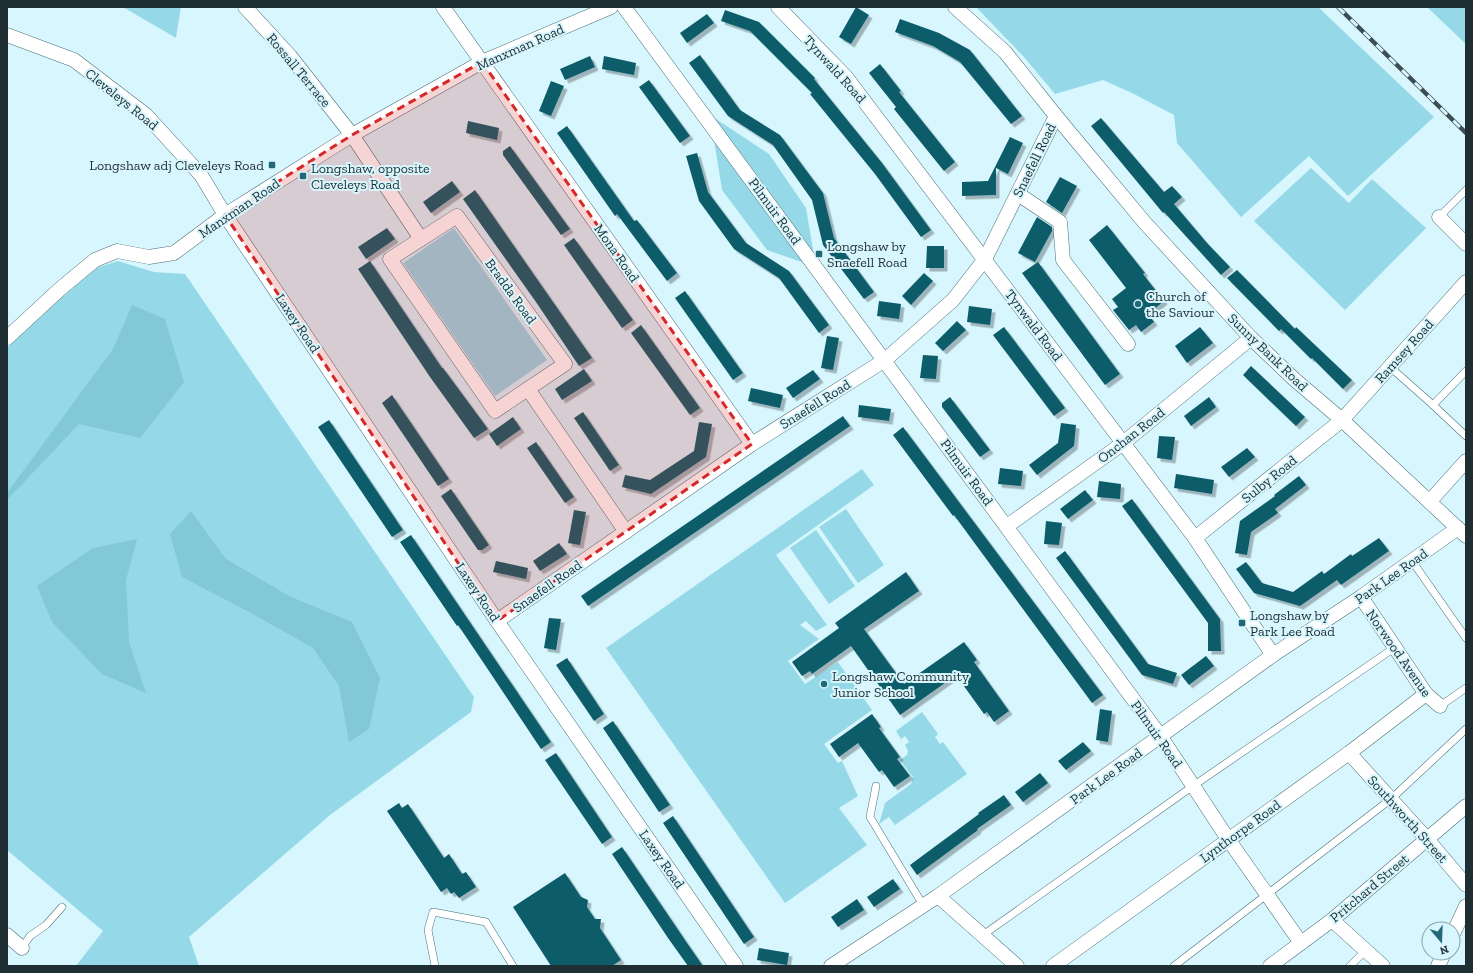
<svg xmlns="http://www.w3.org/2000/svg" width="1473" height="973" font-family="'Zilla Slab',serif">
<defs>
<filter id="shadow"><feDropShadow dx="3.5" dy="3.5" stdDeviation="0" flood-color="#0004"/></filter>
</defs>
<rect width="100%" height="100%" fill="#d7f6fd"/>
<g fill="#95d9e8">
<polygon points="123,7 181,7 176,38"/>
<polygon points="976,7 1318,7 1434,117 1348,196 1309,156 1241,217 1177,143 1174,115 1134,94 1103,80 1055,94 1024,57"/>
<polygon points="1427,7 1466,7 1466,44"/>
<polygon points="710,115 769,154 806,208 816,267 767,250 722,190"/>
<polygon points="1311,168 1349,203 1372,179 1426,228 1345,310 1254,221"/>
<polygon points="454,228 547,360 495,396 403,263"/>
<polygon points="118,261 154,272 185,274 474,697 471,712 330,815 189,937 199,966 76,966 103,931 7,850 7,348 27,328 96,268"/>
<polygon points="862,469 874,485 776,555 827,625 816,631 806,621 800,625 819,639 788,661 805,684 838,662 872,710 824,744 838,763 842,761 858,796 839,808 867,845 785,903 606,648"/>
<polygon points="846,509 884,565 858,583 819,527"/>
<polygon points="816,530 855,586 829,604 790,548"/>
<polygon points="922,712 938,734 935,737 940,744 943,742 967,774 895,825 889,817 879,824 885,803 911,784 913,777 900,760 907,755 908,751 905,745 909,742 905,736 901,739 896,731"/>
</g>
<g fill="#82c8d7">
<polygon points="132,305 165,319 184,382 140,438 79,424 7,500 7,493 113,349"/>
<polygon points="191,511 226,559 289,596 352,622 380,678 369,729 349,742 339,686 313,648 251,613 182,577 170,534"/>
<polygon points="137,539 126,580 129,642 146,693 102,674 52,622 37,586 93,548"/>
</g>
<g fill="#0d5c6a" filter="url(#shadow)">
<polygon points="856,7 869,15 851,44 839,37"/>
<polygon points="725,10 759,22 815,78 814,79 882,163 931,230 921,237 875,174 810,94 812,93 750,31 721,21"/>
<polygon points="707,14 714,23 687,43 680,33"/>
<polygon points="900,19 939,33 970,50 1022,116 1011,124 960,62 933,46 895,32"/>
<polygon points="700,55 740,110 780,135 823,193 834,238 874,292 864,299 823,245 812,200 773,145 728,116 689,63"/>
<polygon points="590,56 595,67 565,80 560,69"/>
<polygon points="604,56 636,63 634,75 602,69"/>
<polygon points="880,64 901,91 899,92 955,162 944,171 894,109 896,107 869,73"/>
<polygon points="649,80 690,136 680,143 639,87"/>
<polygon points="551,81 564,86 551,116 539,111"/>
<polygon points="1101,118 1164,192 1172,186 1182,197 1174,204 1207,243 1230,267 1221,275 1164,212 1163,213 1091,126"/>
<polygon points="468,121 499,128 497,140 466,133"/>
<polygon points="567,126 634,221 637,220 677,273 667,281 617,214 615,216 557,133"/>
<polygon points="1010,137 1023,143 1008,174 996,168 996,195 962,196 962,182 988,181"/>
<polygon points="510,146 570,229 561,235 503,155 503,151"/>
<polygon points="697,153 708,192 746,243 789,271 829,325 819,333 779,278 734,249 699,201 686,156"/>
<polygon points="1060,177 1077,186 1062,213 1046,202"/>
<polygon points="452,181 460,192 431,213 423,202"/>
<polygon points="475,190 592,358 579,366 536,302 463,199"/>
<polygon points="1037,217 1052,227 1052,231 1035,262 1018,253"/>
<polygon points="1107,225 1145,273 1143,274 1164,301 1148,314 1154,322 1141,332 1136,325 1129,330 1113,310 1118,307 1112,299 1126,288 1089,240"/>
<polygon points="387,228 395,239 366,259 358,247"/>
<polygon points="574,238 633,320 622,328 564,245"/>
<polygon points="927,246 944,246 944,268 926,268"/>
<polygon points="370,261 442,368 443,368 488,429 474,438 430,377 358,269"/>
<polygon points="1038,262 1120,374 1105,385 1022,273"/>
<polygon points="1237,270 1295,329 1296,327 1352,380 1343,389 1312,358 1311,359 1281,329 1279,331 1227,278"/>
<polygon points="924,273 933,281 911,305 902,296"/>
<polygon points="685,291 743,373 733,380 675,298"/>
<polygon points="879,301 901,304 899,319 877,316"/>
<polygon points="969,306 992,309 990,325 967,322"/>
<polygon points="957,321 966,330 943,351 935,343"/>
<polygon points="641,325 700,408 690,415 631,333"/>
<polygon points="1004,327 1065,408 1054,416 993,335"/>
<polygon points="1200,327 1213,343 1187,363 1175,346"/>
<polygon points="827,336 839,338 833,370 821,368"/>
<polygon points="923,355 938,356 936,379 920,378"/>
<polygon points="1251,366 1305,417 1296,426 1243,375"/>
<polygon points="584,369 592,381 562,400 555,389"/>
<polygon points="813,370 820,379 793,398 786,388"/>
<polygon points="751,388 783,395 780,408 748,401"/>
<polygon points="392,395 449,479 438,486 382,403"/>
<polygon points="950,397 990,450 980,457 942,407 942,403"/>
<polygon points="1209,397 1216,407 1191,426 1184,416"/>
<polygon points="859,405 891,409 889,421 858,417"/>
<polygon points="583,412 619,465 610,471 574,418"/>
<polygon points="843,416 850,426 588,606 581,596"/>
<polygon points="513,417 521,429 497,446 489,434"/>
<polygon points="329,420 403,530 392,537 318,427"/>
<polygon points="699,422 712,424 706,457 651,494 622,487 625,475 650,480 694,451"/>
<polygon points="1061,423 1076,425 1074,446 1037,475 1029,465 1058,443"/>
<polygon points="903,427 1103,695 1092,703 954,515 953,516 893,435"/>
<polygon points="1159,436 1175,437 1172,460 1157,458"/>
<polygon points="536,442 574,497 565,503 527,448"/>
<polygon points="1247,448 1255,457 1229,477 1221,467"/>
<polygon points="1000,468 1023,471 1021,486 998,484"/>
<polygon points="1176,474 1214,480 1212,494 1174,488"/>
<polygon points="1299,476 1306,485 1275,509 1278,513 1251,532 1247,555 1235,553 1240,521 1275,496 1274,495"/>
<polygon points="1099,481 1121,484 1120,499 1097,497"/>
<polygon points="451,489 489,545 482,550 478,550 441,496"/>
<polygon points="1085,490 1093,500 1068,519 1060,509"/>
<polygon points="1132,499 1220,619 1221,651 1208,651 1208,623 1122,506"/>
<polygon points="574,510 586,512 580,545 568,543"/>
<polygon points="1046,521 1062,523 1059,545 1044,544"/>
<polygon points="411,535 551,742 541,749 485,665 458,625 457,626 400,542"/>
<polygon points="1379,538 1389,551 1341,585 1337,580 1300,606 1254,593 1236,569 1246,562 1262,583 1293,592 1322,571 1324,574 1351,554 1352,556"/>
<polygon points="559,543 567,554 540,571 533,561"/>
<polygon points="1065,551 1148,664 1177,673 1173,684 1142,675 1056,558"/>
<polygon points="496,561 528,568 526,579 493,572"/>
<polygon points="906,572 919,591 864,629 904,684 964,642 977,660 974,662 1009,711 994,722 987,712 984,714 956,675 900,715 851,646 812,674 810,671 802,676 792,662 839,628 835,623"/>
<polygon points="549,618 561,619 556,650 544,648"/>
<polygon points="1206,656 1214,666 1189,685 1181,675"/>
<polygon points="567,658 604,714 594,721 556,665"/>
<polygon points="1100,709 1112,711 1108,742 1096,740"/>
<polygon points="872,714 881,727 879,728 900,757 897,759 910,776 894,787 882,770 879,772 858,743 839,757 830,744"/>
<polygon points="613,721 670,805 659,812 603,728"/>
<polygon points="1083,742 1091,751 1066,770 1058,761"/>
<polygon points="556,753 612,837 602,844 545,760"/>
<polygon points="1040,773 1048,783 1023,802 1015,792"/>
<polygon points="1004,795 1011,805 977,829 978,830 917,875 910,865 979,814 978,813"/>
<polygon points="399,803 402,808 408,804 444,858 449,854 462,874 466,872 476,887 459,898 454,892 451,894 447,888 441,892 387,811"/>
<polygon points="673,816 754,937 744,944 663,823"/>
<polygon points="622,847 687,943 703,966 688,966 668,938 612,854"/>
<polygon points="565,873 581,897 588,900 587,907 595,919 601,919 600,928 621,960 612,966 551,966 513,907"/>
<polygon points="893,879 900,889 874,907 867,897"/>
<polygon points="857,899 864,910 838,927 831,917"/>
<polygon points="759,948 789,953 787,965 757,960"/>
</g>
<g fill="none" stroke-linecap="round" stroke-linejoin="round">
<defs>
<g id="lane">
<polyline points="1439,217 1466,190"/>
<polyline points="1390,367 1433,405 1466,371"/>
<polyline points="1433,405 1466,436"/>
<polyline points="1412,561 1466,638"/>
<polyline points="1440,706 1466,688"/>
<polyline points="876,786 870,817 923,905"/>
<polyline points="983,935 1193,786 1394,648"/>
<polyline points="22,948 30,936 46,925 62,907"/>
<polyline points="435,966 428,930 433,912 486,922 513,966"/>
<polyline points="1174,966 1391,799 1466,729"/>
<polyline points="1350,966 1365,951"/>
</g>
<g id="street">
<polyline points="245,7 290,56 352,135 421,239"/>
<polyline points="443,7 752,444"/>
<polyline points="624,7 1161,737 1228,839 1301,943"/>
<polyline points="778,7 846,77 1195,538 1273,655"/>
<polyline points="955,7 1005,52 1056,116 1145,223 1251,338 1294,379 1342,420 1466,536"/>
<polyline points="7,35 74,60 146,115 201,175 225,215 497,621 736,966"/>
<polyline points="1018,194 1060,222 1063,260 1128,344"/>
<polygon points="457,216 565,364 495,411 390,259"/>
<polyline points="1439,217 1466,244"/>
<polyline points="7,338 60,289 95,260 117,251 149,257 174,253 225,215 352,135 482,62 611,7"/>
<polyline points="528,389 626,532"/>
<polyline points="1430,501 1466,461"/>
<polyline points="1007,526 1122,444 1251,338"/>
<polyline points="1195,538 1342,420 1466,282"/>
<polyline points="1361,597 1426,694 1440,706"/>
<polyline points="497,621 752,444 885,360 953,300 985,259 1056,116"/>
<polyline points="1349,753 1427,839 1466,885"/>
<polyline points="938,896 1017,966"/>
<polyline points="1332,920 1383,966"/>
<polyline points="1453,934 1466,906"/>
<polyline points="7,935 22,948"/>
<polyline points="831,966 938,896 1273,655 1361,597 1458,528"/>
<polyline points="1053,966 1349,753 1426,694"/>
<polyline points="1270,966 1332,920 1466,806"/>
<polyline points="1438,966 1444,953"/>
</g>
</defs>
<use href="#lane" stroke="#4a6e76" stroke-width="8"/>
<use href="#street" stroke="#4a6e76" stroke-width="15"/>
<use href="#lane" stroke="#fff" stroke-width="7"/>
<use href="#street" stroke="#fff" stroke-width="14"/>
<defs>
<polyline id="rail" points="1338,7 1466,133"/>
</defs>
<use href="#rail" stroke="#3d4e53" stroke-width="4.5"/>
<use href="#rail" stroke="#d7f6fd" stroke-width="3" stroke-dasharray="9" stroke-linecap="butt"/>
</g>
<path fill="#d62828" fill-opacity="0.2" stroke="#d62828" stroke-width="3" stroke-dasharray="8 5" stroke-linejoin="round" d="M482,62L752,444L497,621L225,215L352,135Z"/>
<g fill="#216977" stroke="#d7f6fd" stroke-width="1.5">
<rect x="268" y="161" width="8" height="8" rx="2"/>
<rect x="299" y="172" width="8" height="8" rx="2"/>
<rect x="815" y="250" width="8" height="8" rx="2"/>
<circle cx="1138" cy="304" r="4"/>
<rect x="1238" y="619" width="8" height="8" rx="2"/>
<circle cx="824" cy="684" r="4"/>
</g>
<g text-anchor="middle" stroke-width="4" stroke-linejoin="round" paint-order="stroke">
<g font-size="14" fill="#1f2e32" stroke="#d7f6fd">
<text transform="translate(520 47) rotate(-24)" y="5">Manxman Road</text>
<text transform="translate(835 69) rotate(48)" y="5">Tynwald Road</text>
<text transform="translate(299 70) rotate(50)" y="5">Rossall Terrace</text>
<text transform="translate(122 99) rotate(39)" y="5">Cleveleys Road</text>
<text transform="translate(1034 160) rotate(-64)" y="5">Snaefell Road</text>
<text transform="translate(239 208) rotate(-34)" y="5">Manxman Road</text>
<text transform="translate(775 211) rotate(54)" y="5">Pilmuir Road</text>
<text transform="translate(617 253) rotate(55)" y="5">Mona Road</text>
<text transform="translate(511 291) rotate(54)" y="5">Bradda Road</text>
<text transform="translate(298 323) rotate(56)" y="5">Laxey Road</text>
<text transform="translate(1034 325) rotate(53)" y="5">Tynwald Road</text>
<text transform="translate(1404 351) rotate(-48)" y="5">Ramsey Road</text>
<text transform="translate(1268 352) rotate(44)" y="5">Sunny Bank Road</text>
<text transform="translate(815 404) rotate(-32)" y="5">Snaefell Road</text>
<text transform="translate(1131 435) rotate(-38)" y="5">Onchan Road</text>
<text transform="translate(967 472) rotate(54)" y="5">Pilmuir Road</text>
<text transform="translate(1269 479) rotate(-39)" y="5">Sulby Road</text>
<text transform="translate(1391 576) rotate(-35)" y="5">Park Lee Road</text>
<text transform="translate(547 586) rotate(-35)" y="5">Snaefell Road</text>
<text transform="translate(478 592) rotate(56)" y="5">Laxey Road</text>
<text transform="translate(1399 653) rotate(55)" y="5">Norwood Avenue</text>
<text transform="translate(1157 734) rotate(55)" y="5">Pilmuir Road</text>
<text transform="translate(1106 776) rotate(-36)" y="5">Park Lee Road</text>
<text transform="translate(1408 819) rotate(48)" y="5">Southworth Street</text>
<text transform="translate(1240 831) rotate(-36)" y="5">Lynthorpe Road</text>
<text transform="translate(662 859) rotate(55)" y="5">Laxey Road</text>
<text transform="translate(1369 888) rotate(-40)" y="5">Pritchard Street</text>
</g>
<g font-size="14" fill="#1f2e32" stroke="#d7f6fd" text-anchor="start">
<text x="264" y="170" text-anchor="end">Longshaw adj Cleveleys Road</text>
<text x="311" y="173">Longshaw, opposite<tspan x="311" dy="16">Cleveleys Road</tspan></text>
<text x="827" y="251">Longshaw by<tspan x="827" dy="16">Snaefell Road</tspan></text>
<text x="1146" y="301">Church of<tspan x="1146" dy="16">the Saviour</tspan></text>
<text x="1250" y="620">Longshaw by<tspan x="1250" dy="16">Park Lee Road</tspan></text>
<text x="832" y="681">Longshaw Community<tspan x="832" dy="16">Junior School</tspan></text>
</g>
</g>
<rect width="1473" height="973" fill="none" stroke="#1f2e32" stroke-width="16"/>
<g transform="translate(1441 941) rotate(161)"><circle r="19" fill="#d7f6fd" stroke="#8da6ac"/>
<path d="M0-3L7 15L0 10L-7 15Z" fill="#216977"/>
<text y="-6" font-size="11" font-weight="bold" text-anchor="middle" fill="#1f2e32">N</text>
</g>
</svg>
